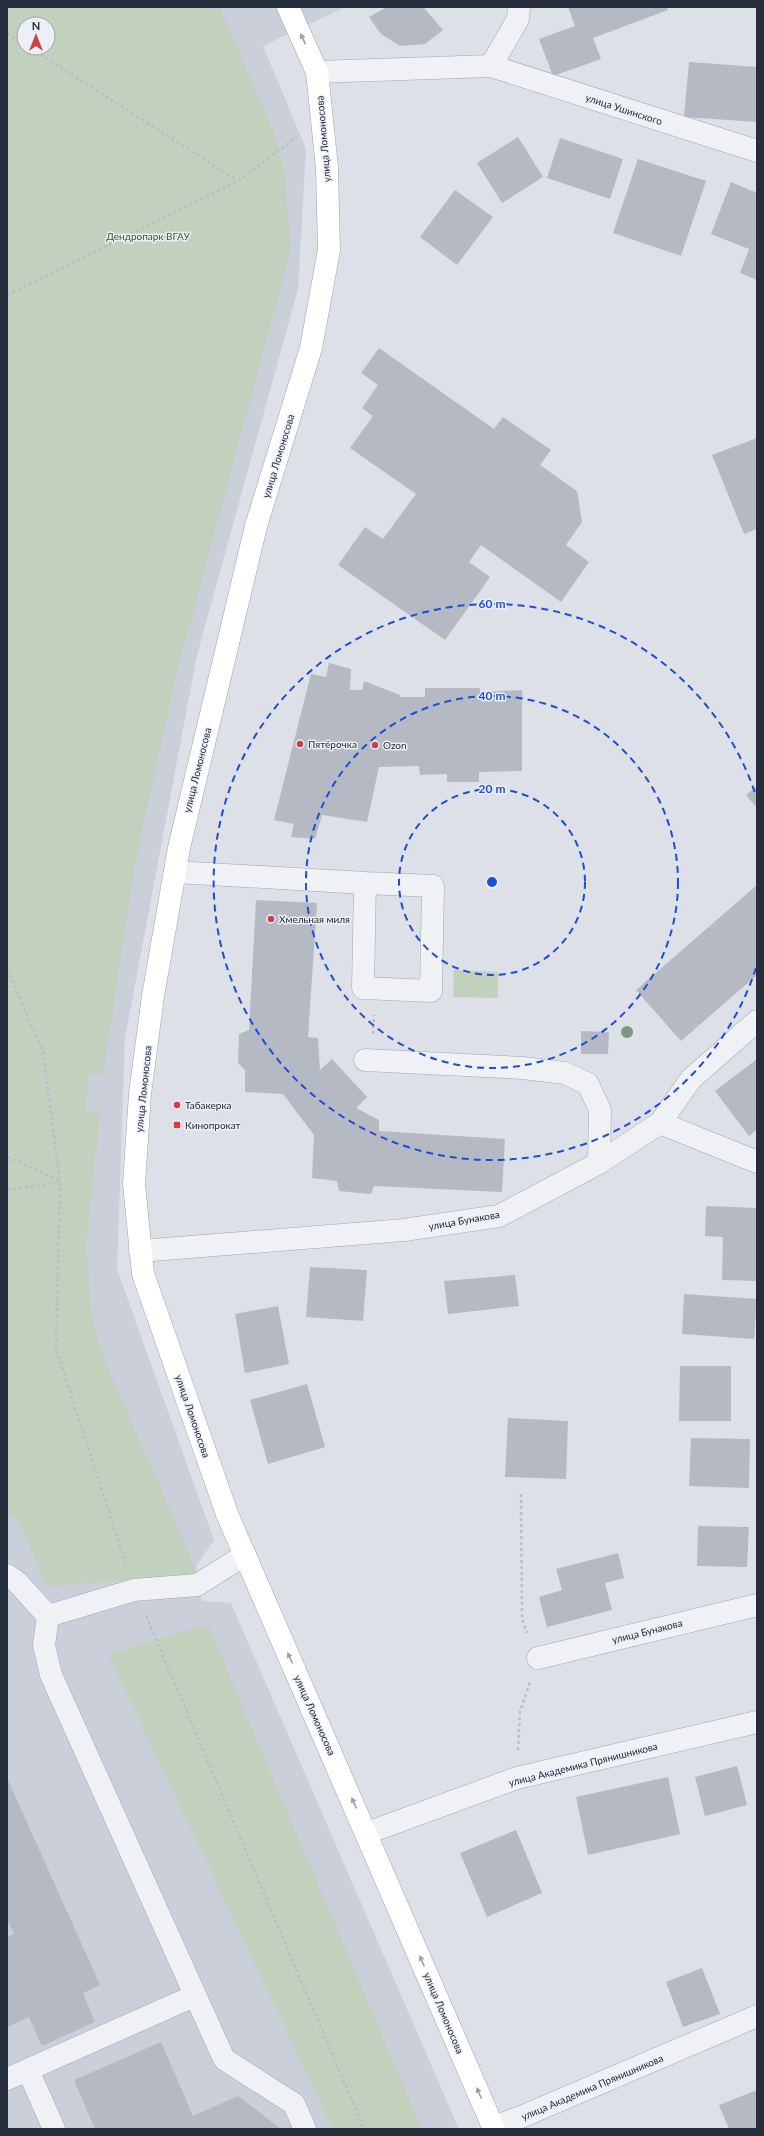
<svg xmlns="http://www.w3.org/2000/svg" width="764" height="2136" font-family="Lato,sans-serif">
<rect width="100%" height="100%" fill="#dde0e7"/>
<path fill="#cbcfd9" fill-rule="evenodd" d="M7,7H345L263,46L306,149L298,289L197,655L125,1038L117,1269L214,1540L192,1573L202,1601L231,1603L459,2129H7ZM24,24H48V48H24Z"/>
<g fill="#c1d1be" fill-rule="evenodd">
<path d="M7,7H220L274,133L285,174L291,249L176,676L135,863L103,1075L89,1074L85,1111L100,1113L86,1245L91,1311L102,1354L199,1576L47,1586L17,1518L7,1512ZM24,24H48V48H24Z"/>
<polygon points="454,970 498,972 498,998 453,997"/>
<polygon points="208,1625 422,2129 333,2129 108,1654"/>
</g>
<g fill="#b4b9c4">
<polygon points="387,7 423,7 443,30 425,44 400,46 381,34 369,17"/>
<polygon points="568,7 667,7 668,10 593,38 601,59 553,76 539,39 575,26"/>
<polygon points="689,62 757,67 757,122 684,117"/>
<polygon points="518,137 543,177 502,203 477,163"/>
<polygon points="560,138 623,159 610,199 547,178"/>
<polygon points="638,159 706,181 681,256 613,233"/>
<polygon points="731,182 757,193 757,280 740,273 749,249 711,234"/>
<polygon points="455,190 493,217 457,265 420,237"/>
<polygon points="379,348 494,429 503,417 551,450 540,465 577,491 582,522 566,545 589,562 561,602 481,545 469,562 490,577 445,640 338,565 365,527 383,539 416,494 350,448 373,416 362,408 378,385 361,373"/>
<polygon points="757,438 757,529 744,534 712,455"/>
<polygon points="329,663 351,669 350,690 362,690 364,681 400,695 400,697 425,697 425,688 480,688 480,692 522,690 522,771 479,772 479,782 447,782 447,774 420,775 419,766 379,767 367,822 322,815 315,839 291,837 294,824 274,820 311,674 326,677"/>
<polygon points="757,786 757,808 746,795"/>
<polygon points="757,885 757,975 681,1041 636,990"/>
<polygon points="256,900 317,903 308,1037 318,1038 320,1070 332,1059 367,1097 356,1108 379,1120 379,1131 505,1139 502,1192 374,1186 371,1194 339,1191 337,1181 312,1178 314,1135 283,1094 245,1092 245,1070 238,1063 239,1034 249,1030"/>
<polygon points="581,1031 609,1032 608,1054 581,1054"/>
<polygon points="757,1059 757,1129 749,1136 715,1091"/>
<polygon points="706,1206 757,1208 757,1281 722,1280 723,1237 705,1236"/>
<polygon points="310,1267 367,1270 363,1321 306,1317"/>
<polygon points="515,1275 519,1306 448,1314 444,1281"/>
<polygon points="684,1294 757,1299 754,1339 682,1334"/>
<polygon points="278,1306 289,1364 245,1373 235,1314"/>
<polygon points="680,1366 731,1366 731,1421 679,1421"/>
<polygon points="307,1384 325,1447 268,1464 250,1400"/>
<polygon points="508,1418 568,1421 566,1479 505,1477"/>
<polygon points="691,1438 750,1439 749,1488 689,1486"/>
<polygon points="698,1526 749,1527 747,1567 697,1566"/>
<polygon points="618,1553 624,1578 605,1583 612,1610 547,1627 539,1597 562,1590 556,1569"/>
<polygon points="737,1766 747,1805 705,1816 695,1777"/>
<polygon points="668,1777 680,1834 588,1855 576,1797"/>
<polygon points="7,1778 100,1985 83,1993 95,2022 42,2046 29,2017 7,2027 7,1937 14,1934 7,1919"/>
<polygon points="516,1830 542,1893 487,1917 460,1853"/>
<polygon points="702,1968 720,2014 683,2027 666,1982"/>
<polygon points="161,2042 193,2116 238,2096 281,2129 95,2129 74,2080"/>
<polygon points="757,2090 757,2129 729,2129 719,2105"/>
</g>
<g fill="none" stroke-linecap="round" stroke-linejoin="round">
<defs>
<g id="minor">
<polyline points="491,66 518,19 519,7"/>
<polyline points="317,72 491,66 757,151"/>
<polyline points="175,872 365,883 363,988 431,991 433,886 365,883"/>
<polyline points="365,1060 523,1068 565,1073 588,1084 600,1110 599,1163"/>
<polyline points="660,1123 691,1079 757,1021"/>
<polyline points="140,1251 404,1230 499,1216 599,1163 660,1123 757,1162"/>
<polyline points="7,1575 17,1582 48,1616 134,1590 197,1585 245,1555"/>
<polyline points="48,1616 44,1645 51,1675 224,2059 294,2104 305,2129"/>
<polyline points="538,1658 757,1605"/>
<polyline points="367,1833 517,1778 757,1722"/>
<polyline points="28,2070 54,2129"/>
<polyline points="7,2079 194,1996"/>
<polyline points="494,2127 521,2117 757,2016"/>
</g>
<polyline id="major" points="288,7 317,72 327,168 329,250 311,348 256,526 179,848 153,996 140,1094 134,1184 143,1274 227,1514 494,2129"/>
</defs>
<use href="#minor" stroke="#a2a7b1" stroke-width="23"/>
<use href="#major" stroke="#9ca3b3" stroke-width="23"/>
<g stroke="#bbbec5" stroke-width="2.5" stroke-dasharray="3 3" stroke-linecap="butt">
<polyline points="7,33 24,44"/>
<polyline points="30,48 238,181"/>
<polyline points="7,295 238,181 297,137"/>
<polyline points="7,969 43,1052 60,1182 56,1348 126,1565"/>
<polyline points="373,1034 374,1015"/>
<polyline points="7,1157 60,1181"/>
<polyline points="7,1190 60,1182"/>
<polyline points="521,1494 522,1619 527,1633"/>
<polyline points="146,1616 364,2129"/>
<polyline points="518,1750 520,1712 530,1682"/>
</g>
<use href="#minor" stroke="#eff1f5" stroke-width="22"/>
<use href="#major" stroke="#fff" stroke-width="22"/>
</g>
<circle fill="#829685" cx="627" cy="1032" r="6"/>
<defs><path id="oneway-solid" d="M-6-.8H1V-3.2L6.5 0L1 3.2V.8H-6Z"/></defs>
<g fill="#9da0a8">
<use href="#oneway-solid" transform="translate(303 39) rotate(-114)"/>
<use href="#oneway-solid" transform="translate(290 1658) rotate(-114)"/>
<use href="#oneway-solid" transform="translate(354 1803) rotate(-114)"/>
<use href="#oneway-solid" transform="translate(422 1961) rotate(-113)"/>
<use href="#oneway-solid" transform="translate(479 2093) rotate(-113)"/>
</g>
<g fill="none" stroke="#1d4ed8" stroke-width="2" stroke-dasharray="7 5">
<circle cx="492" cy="882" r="93"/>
<circle cx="492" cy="882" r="186"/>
<path d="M756 968A278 278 0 1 1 756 796"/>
</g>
<g fill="#ce3f49" stroke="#eceff5" stroke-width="1.5">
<circle cx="300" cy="744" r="4"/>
<circle cx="375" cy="745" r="4"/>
<circle cx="271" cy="919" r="4"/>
<circle cx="177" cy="1105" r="4"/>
<rect x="173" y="1121" width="8" height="8" rx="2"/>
</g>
<g text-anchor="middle" stroke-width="3" stroke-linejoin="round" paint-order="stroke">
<g font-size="10" fill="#262d3d" stroke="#eceff5">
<text transform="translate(624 109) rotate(18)" y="4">улица Ушинского</text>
<text transform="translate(323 139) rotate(-95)" y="4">улица Ломоносова</text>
<text transform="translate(278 456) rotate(-73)" y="4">улица Ломоносова</text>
<text transform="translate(197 770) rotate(-76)" y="4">улица Ломоносова</text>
<text transform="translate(143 1089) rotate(-84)" y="4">улица Ломоносова</text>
<text transform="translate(464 1220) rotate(-10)" y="4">улица Бунакова</text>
<text transform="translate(193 1416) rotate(71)" y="4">улица Ломоносова</text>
<text transform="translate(647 1631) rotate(-14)" y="4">улица Бунакова</text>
<text transform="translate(315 1715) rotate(66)" y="4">улица Ломоносова</text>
<text transform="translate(583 1764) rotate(-14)" y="4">улица Академика Прянишникова</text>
<text transform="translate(444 2013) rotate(67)" y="4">улица Ломоносова</text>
<text transform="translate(592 2087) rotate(-23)" y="4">улица Академика Прянишникова</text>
</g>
<g font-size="10" fill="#375934" stroke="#eceff5">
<text x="148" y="240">Дендропарк ВГАУ</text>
</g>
<g font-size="10" fill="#262d3d" stroke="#eceff5" text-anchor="start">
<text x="308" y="748">Пятёрочка</text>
<text x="383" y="749">Ozon</text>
<text x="279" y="923">Хмельная миля</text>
<text x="185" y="1109">Табакерка</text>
<text x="185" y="1129">Кинопрокат</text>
</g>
</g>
<circle cx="492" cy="882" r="6" fill="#1d4ed8" stroke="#eceff5" stroke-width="2"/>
<g font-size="12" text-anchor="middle" font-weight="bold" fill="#1d4ed8" stroke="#eceff5" stroke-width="3" stroke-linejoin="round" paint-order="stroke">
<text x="492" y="608">60 m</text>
<text x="492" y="700">40 m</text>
<text x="492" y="793">20 m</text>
</g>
<rect width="764" height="2136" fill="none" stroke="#262d3d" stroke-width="16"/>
<g transform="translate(36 36)"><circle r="19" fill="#eceff5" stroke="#9da1ab"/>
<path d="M0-3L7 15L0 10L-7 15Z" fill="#ce3f49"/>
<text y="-6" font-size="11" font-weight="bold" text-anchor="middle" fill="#262d3d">N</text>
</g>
</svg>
